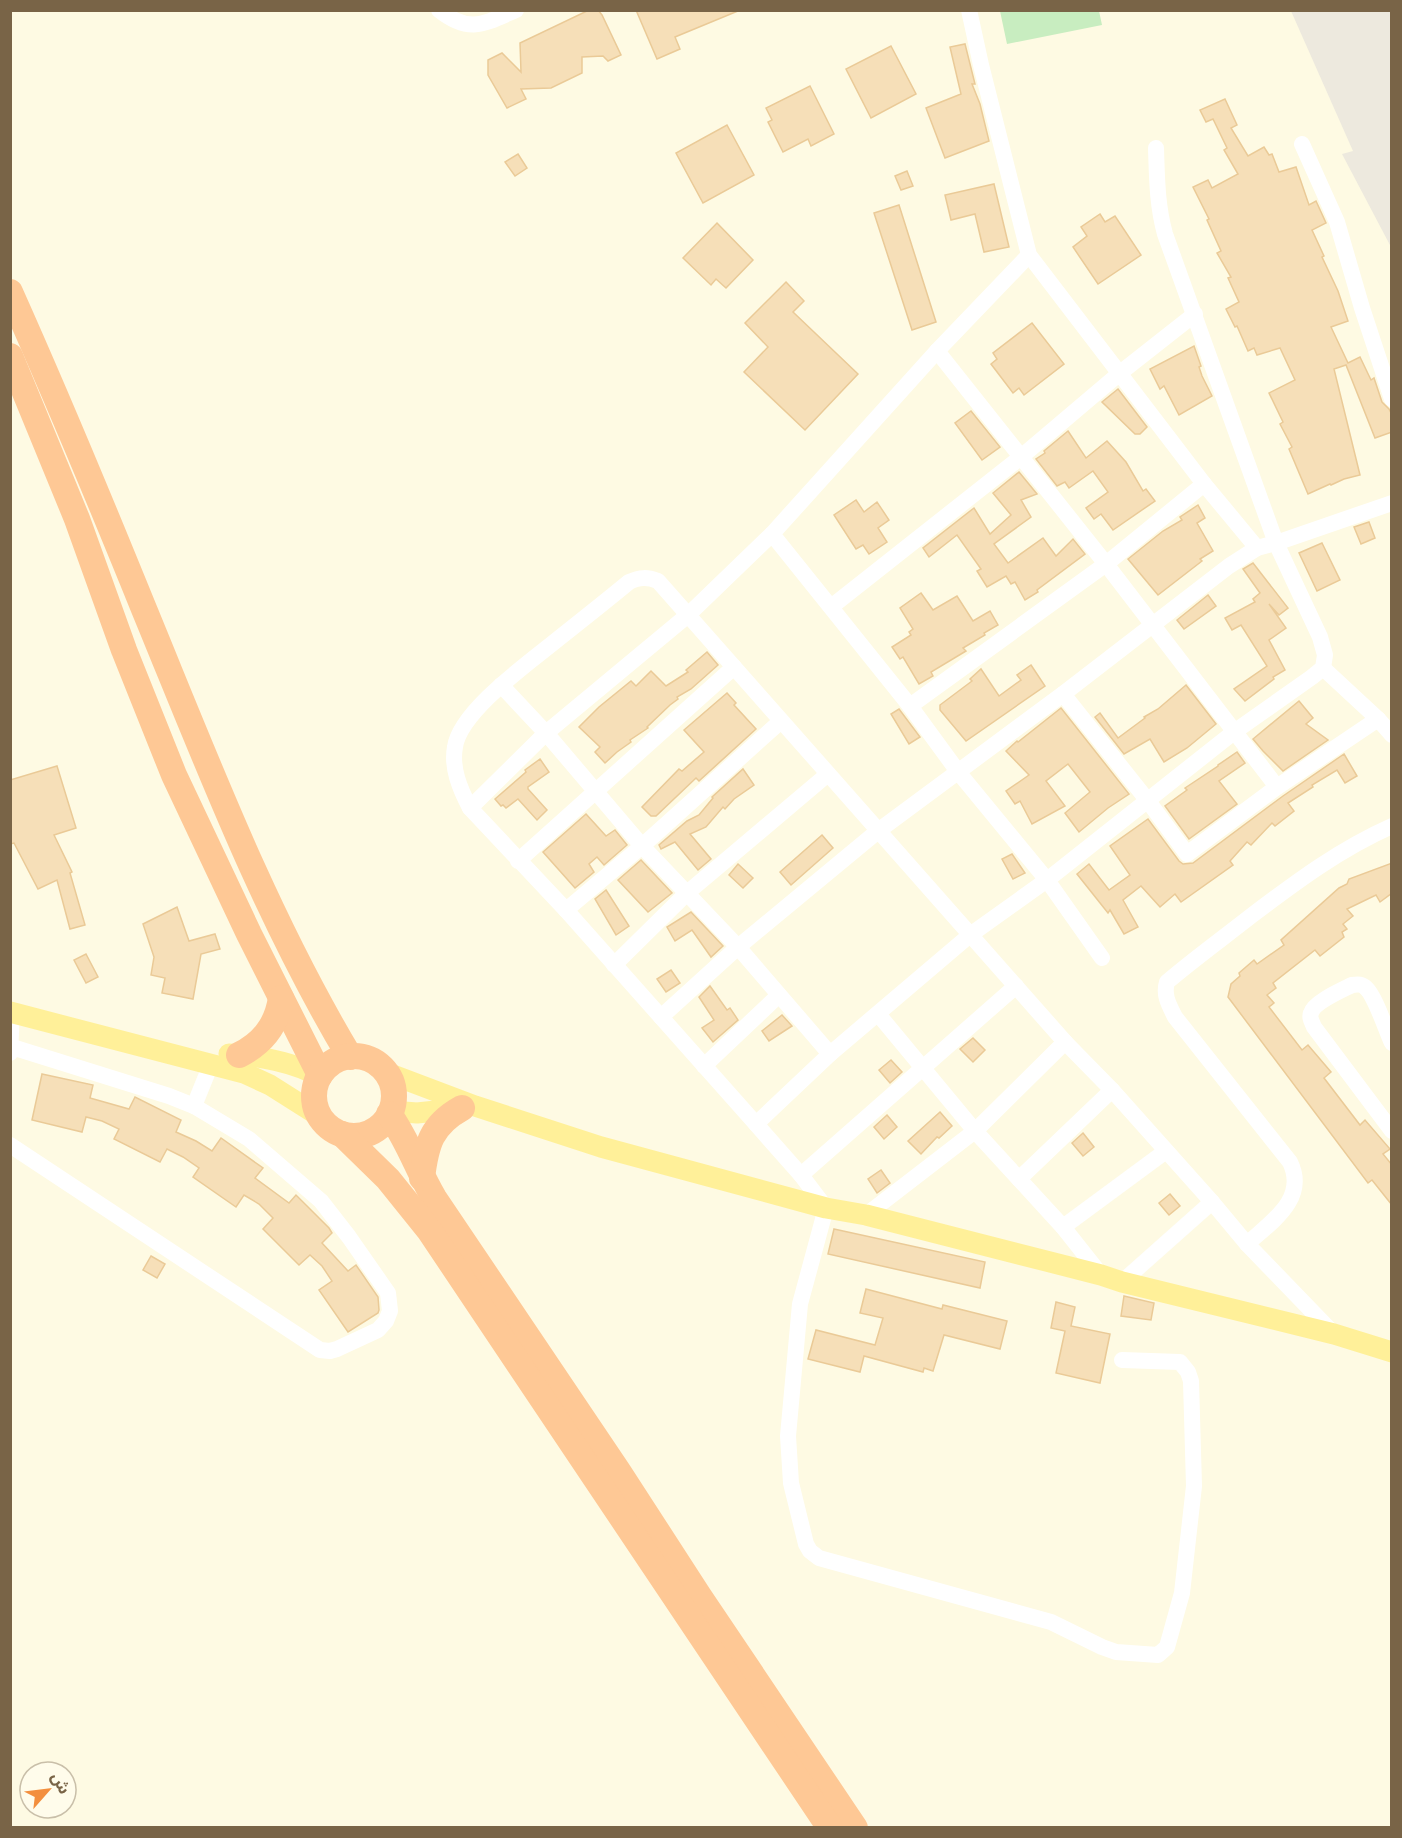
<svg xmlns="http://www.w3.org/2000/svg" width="1402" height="1838" font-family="Barlow,'Noto Sans Arabic',sans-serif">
<rect width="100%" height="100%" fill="#fefae3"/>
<polygon fill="#ede9de" points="1291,11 1391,11 1391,247 1342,154 1353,151"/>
<polygon fill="#c8edc0" points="1000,11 1099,11 1102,25 1007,44"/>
<g fill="#f6dfb8" stroke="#eaca97" stroke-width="1.5">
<polygon points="589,10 598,10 602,15 621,55 608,61 603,56 582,57 582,73 551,88 521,89 526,99 507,108 488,75 488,60 502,53 521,72 520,43"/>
<polygon points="636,10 738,10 738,11 675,37 680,49 657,59"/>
<polygon points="965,44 975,84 972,84 980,104 989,141 945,158 926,108 961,94 950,47"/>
<polygon points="891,46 916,94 871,118 846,69"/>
<polygon points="810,86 834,134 811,146 808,139 783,152 768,122 772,120 766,108"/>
<polygon points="1225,99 1237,125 1231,128 1248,156 1264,147 1269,155 1272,154 1279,172 1296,167 1309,205 1316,201 1326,223 1312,230 1324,256 1322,257 1338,291 1348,321 1331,327 1348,363 1360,357 1371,380 1374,378 1382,402 1389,409 1392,415 1392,432 1375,438 1346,365 1334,369 1360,475 1344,479 1331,485 1330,484 1308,494 1289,449 1292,447 1280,424 1283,422 1269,393 1295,380 1280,348 1257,355 1254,348 1248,351 1237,326 1235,327 1226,309 1239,302 1228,278 1231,277 1217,253 1221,251 1207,220 1209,219 1193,187 1208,180 1212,188 1238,174 1224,150 1227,148 1213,119 1206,122 1200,110"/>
<polygon points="727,125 754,175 703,203 676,153"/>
<polygon points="518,154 527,168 515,176 505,162"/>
<polygon points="907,171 913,186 901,190 895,176"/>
<polygon points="994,184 1009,247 984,252 975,214 951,220 945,195"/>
<polygon points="899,205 936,322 912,330 874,213"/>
<polygon points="1100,214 1105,222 1115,216 1141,255 1098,284 1073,247 1087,236 1081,227"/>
<polygon points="717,223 753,260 726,288 716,279 711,285 683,258"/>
<polygon points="786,282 804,301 793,312 858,374 805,430 744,372 768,347 745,323"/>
<polygon points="1032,323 1064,364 1024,395 1019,388 1013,393 991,364 997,359 993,353"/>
<polygon points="1194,346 1201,366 1199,367 1202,376 1212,396 1179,415 1164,386 1160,389 1150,369"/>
<polygon points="1118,389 1147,427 1140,434 1135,434 1102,402"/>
<polygon points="971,411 1000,447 982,460 955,423"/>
<polygon points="1068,431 1086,458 1107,441 1126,462 1143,491 1146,489 1155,501 1113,530 1101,514 1094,519 1086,508 1108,492 1093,471 1069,488 1065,482 1057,486 1036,459 1045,453 1044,451"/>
<polygon points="1019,472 1037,494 1021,500 1031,517 994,544 1008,563 1043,538 1056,556 1073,539 1085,554 1037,590 1038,592 1025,600 1015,582 1011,584 1006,576 987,587 977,571 981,569 957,535 929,557 923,548 974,508 990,534 1011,515 993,493"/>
<polygon points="856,500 864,512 877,502 889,520 878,528 887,542 869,554 863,545 856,549 834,515"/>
<polygon points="1198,505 1205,518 1197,523 1213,551 1200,559 1202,561 1158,595 1128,559 1163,531 1182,520 1180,517"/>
<polygon points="1369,522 1375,538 1361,544 1354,527"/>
<polygon points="1322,543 1340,580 1317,591 1299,553"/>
<polygon points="1253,563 1288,608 1279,615 1269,604 1286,628 1269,640 1285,670 1273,677 1274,679 1245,701 1234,689 1267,666 1241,625 1232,630 1225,618 1255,602 1253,599 1260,593 1243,569"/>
<polygon points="921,593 933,610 957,596 973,621 990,611 998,625 984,633 985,635 963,648 966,651 931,672 933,676 919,684 903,657 900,659 892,647 911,635 909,632 913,629 900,608"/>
<polygon points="1208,595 1216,606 1184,629 1177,620"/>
<polygon points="707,652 718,665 691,689 677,697 678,699 670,705 647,727 648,728 630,740 631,742 617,752 605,763 595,752 600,747 579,727 599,707 631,681 636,686 651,671 666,686 688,672 686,670"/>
<polygon points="1031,665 1045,686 966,741 940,710 940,705 972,681 970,679 981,669 999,696 1021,680 1017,675"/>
<polygon points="1186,685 1216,724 1187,748 1164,762 1150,739 1124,754 1095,717 1100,713 1118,738 1145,718 1144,717 1158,709"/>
<polygon points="727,693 736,703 734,705 756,729 699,781 696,778 656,816 651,816 642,807 679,769 682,771 704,752 684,730"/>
<polygon points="1299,701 1313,718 1306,724 1328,740 1283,771 1263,751 1253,739"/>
<polygon points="1061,708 1129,794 1108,808 1079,832 1065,813 1090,792 1068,764 1046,781 1065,806 1032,824 1020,801 1015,804 1006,791 1029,775 1006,751 1017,741 1018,742"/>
<polygon points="899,709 920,737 909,744 891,714"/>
<polygon points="1237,752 1245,763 1219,781 1237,804 1189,839 1165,806 1187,790 1185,788 1218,766 1218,765"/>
<polygon points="1344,754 1357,776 1345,783 1337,770 1312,785 1313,787 1288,803 1294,811 1275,826 1272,823 1251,845 1247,842 1230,861 1233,865 1181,902 1175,894 1160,907 1141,886 1123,900 1138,927 1124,934 1110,910 1108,913 1077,874 1089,864 1109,890 1130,875 1110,846 1148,819 1179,861 1183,864 1193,863 1283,796"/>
<polygon points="540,759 549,772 528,787 528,789 547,810 537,820 518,799 506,808 503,805 501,806 495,799 526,772 525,770"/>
<polygon points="57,766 76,828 54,835 72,872 70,873 85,925 70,929 57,880 38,889 14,843 10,844 10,780"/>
<polygon points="743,769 754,785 734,799 725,809 723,807 706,827 690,834 711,859 698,870 675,842 661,849 659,845 687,821 699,815 713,798 712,797"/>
<polygon points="586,814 606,836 615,830 627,845 604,865 597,857 589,864 594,872 575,888 543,852"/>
<polygon points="822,835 833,848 791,885 780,872"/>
<polygon points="1012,854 1025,873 1013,879 1002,859"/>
<polygon points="641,860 672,893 648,912 618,880"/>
<polygon points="1392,863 1392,893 1380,902 1376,895 1347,909 1353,916 1343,924 1347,929 1342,932 1344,937 1320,956 1315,950 1273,983 1276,988 1267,995 1274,1003 1269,1007 1302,1050 1308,1045 1331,1072 1324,1078 1360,1125 1365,1120 1390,1149 1383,1154 1392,1165 1392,1205 1372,1180 1368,1183 1228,997 1231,984 1240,976 1239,973 1254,960 1257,964 1284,945 1281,940 1339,888 1347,884 1349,879"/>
<polygon points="738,864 753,878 743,888 729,875"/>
<polygon points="606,890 629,926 616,935 595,899"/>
<polygon points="177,907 189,941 215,934 220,949 201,954 193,999 162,993 165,978 151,975 154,957 143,924"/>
<polygon points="691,912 723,946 711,957 692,930 675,941 667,927"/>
<polygon points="86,954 98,977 86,983 74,960"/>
<polygon points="671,970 680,983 666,992 657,979"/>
<polygon points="710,986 727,1010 730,1008 738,1020 713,1042 702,1028 714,1020 699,997"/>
<polygon points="782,1015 792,1026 769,1041 762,1031"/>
<polygon points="973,1038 985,1050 973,1062 960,1049"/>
<polygon points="891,1060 902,1072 890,1083 879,1070"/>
<polygon points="42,1074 93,1085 90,1098 129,1109 135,1097 181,1120 176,1132 196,1141 212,1151 221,1138 263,1168 255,1178 289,1203 296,1195 329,1228 332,1233 322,1243 348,1271 356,1265 378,1297 379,1310 378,1313 348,1332 319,1290 332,1281 322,1266 310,1255 299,1265 263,1229 273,1218 259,1204 244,1195 236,1207 193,1177 199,1168 183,1157 167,1149 160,1162 114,1139 119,1129 102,1121 86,1117 82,1132 32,1120"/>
<polygon points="940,1112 952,1126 939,1138 937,1137 921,1154 908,1141"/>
<polygon points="887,1115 897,1127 884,1139 874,1127"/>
<polygon points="1083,1133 1094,1147 1083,1156 1072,1143"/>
<polygon points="881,1170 890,1183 877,1193 868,1179"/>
<polygon points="1170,1194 1180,1206 1169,1215 1159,1203"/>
<polygon points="834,1229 985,1262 980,1288 828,1254"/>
<polygon points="151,1256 165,1264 157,1278 143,1270"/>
<polygon points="866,1289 942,1309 943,1305 1007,1321 1000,1349 944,1335 933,1371 924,1368 923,1372 864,1356 860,1372 808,1359 816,1330 875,1345 883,1318 860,1313"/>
<polygon points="1124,1296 1154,1303 1151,1320 1121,1316"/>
<polygon points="1056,1302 1075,1307 1071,1326 1110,1334 1100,1383 1056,1373 1065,1331 1051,1328"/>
</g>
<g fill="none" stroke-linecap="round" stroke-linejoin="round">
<g stroke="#fff" stroke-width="16">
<path d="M439,10C469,34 484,24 516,10"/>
<polyline points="969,10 981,65 1029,255 1204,484 1257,548"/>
<polyline points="1302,144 1337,222 1362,308 1392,399"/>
<polyline points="1029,255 937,351 772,534 910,706 959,773 1047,880 970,935 830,1054 756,1124 801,1175 826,1208 800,1304 788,1436 791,1483 806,1544 810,1551 819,1558 1051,1622 1102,1647 1116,1652 1158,1655 1167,1647 1182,1593 1194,1486 1191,1381 1188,1372 1180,1362 1122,1360"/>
<polyline points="937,351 1106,564 1277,787"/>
<polyline points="831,607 1021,457 1120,373 1195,314"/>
<polyline points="1323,668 1378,719 1392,735"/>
<polyline points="501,685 546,733 642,846 738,947 830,1054"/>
<polyline points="1063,694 1148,801 1187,854 1277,787 1378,719"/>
<polyline points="910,706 1106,564 1204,484"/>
<polyline points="470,808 546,733 688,615 772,534"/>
<polyline points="518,861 734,667"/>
<polyline points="566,910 642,846 781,721"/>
<path d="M1102,958L1047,880L1234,732L1312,677L1323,668L1325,655L1320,637L1276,543L1165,234C1157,205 1157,178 1156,148"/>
<polyline points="614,965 687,893 828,774"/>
<polyline points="878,1014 975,1131 1063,1227 1101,1275"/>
<polyline points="661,1017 738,947 878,831 1063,694 1229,566 1257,548 1276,543 1392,503"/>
<path d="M1392,1043C1386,1030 1375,996 1366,988C1362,984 1358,984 1352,985C1342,990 1314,1002 1311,1013C1309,1018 1312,1022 1314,1027L1392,1131"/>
<polyline points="10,1053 12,1013"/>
<polyline points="704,1066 779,995"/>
<polyline points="194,1106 211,1064"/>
<path d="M756,1124L566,910L470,808C460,789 451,768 455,747C460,711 530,662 558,639C582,620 606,601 629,582C640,577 647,577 658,581L1065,1042L1112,1090L1212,1202L1247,1244L1334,1334"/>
<polyline points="10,1145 320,1350 330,1351 337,1349 378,1330 386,1321 390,1311 388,1293 349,1237 321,1201 249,1139 194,1106 169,1096 12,1047"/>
<polyline points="801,1175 1016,986"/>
<polyline points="1019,1179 1112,1090"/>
<polyline points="866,1215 975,1131 1065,1042"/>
<polyline points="1063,1227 1166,1151"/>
<path d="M1247,1244C1271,1222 1308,1199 1290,1162L1175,1017C1169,1005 1163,995 1167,982C1194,959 1223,938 1251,916C1296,882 1340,849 1392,826"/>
<polyline points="1122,1282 1212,1202"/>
</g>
<g stroke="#fff099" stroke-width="21">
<polyline points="10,1012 244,1073 270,1085 319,1116"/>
<path d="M229,1054C255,1055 298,1063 319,1077"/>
<polyline points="385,1072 475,1106 601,1147 826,1208 866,1215 1101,1275 1122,1282 1334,1334 1392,1352"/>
<polyline points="391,1111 417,1113 465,1108"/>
</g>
<g stroke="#fec895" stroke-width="26">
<path d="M10,292C57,397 101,503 144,609C207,762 265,915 350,1057"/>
<polyline points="10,356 77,519 124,650 174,775 249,934 320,1075"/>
<path d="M239,1055C263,1043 277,1025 281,998"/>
<circle cx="354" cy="1096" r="40"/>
<path d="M389,1114C408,1140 418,1171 434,1198L618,1471L699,1596L855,1828"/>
<polyline points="342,1134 388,1179 429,1230 830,1828"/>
<path d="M422,1178C426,1145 431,1125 462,1108"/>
</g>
</g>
<rect width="1402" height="1838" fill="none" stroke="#796447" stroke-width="24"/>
<g transform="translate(48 1790) rotate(62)"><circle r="28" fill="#fffceb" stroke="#c9bfa9" stroke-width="1.5"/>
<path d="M0-4.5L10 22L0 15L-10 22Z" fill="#f38f3e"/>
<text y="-9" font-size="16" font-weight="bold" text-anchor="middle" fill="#796447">ش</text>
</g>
</svg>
